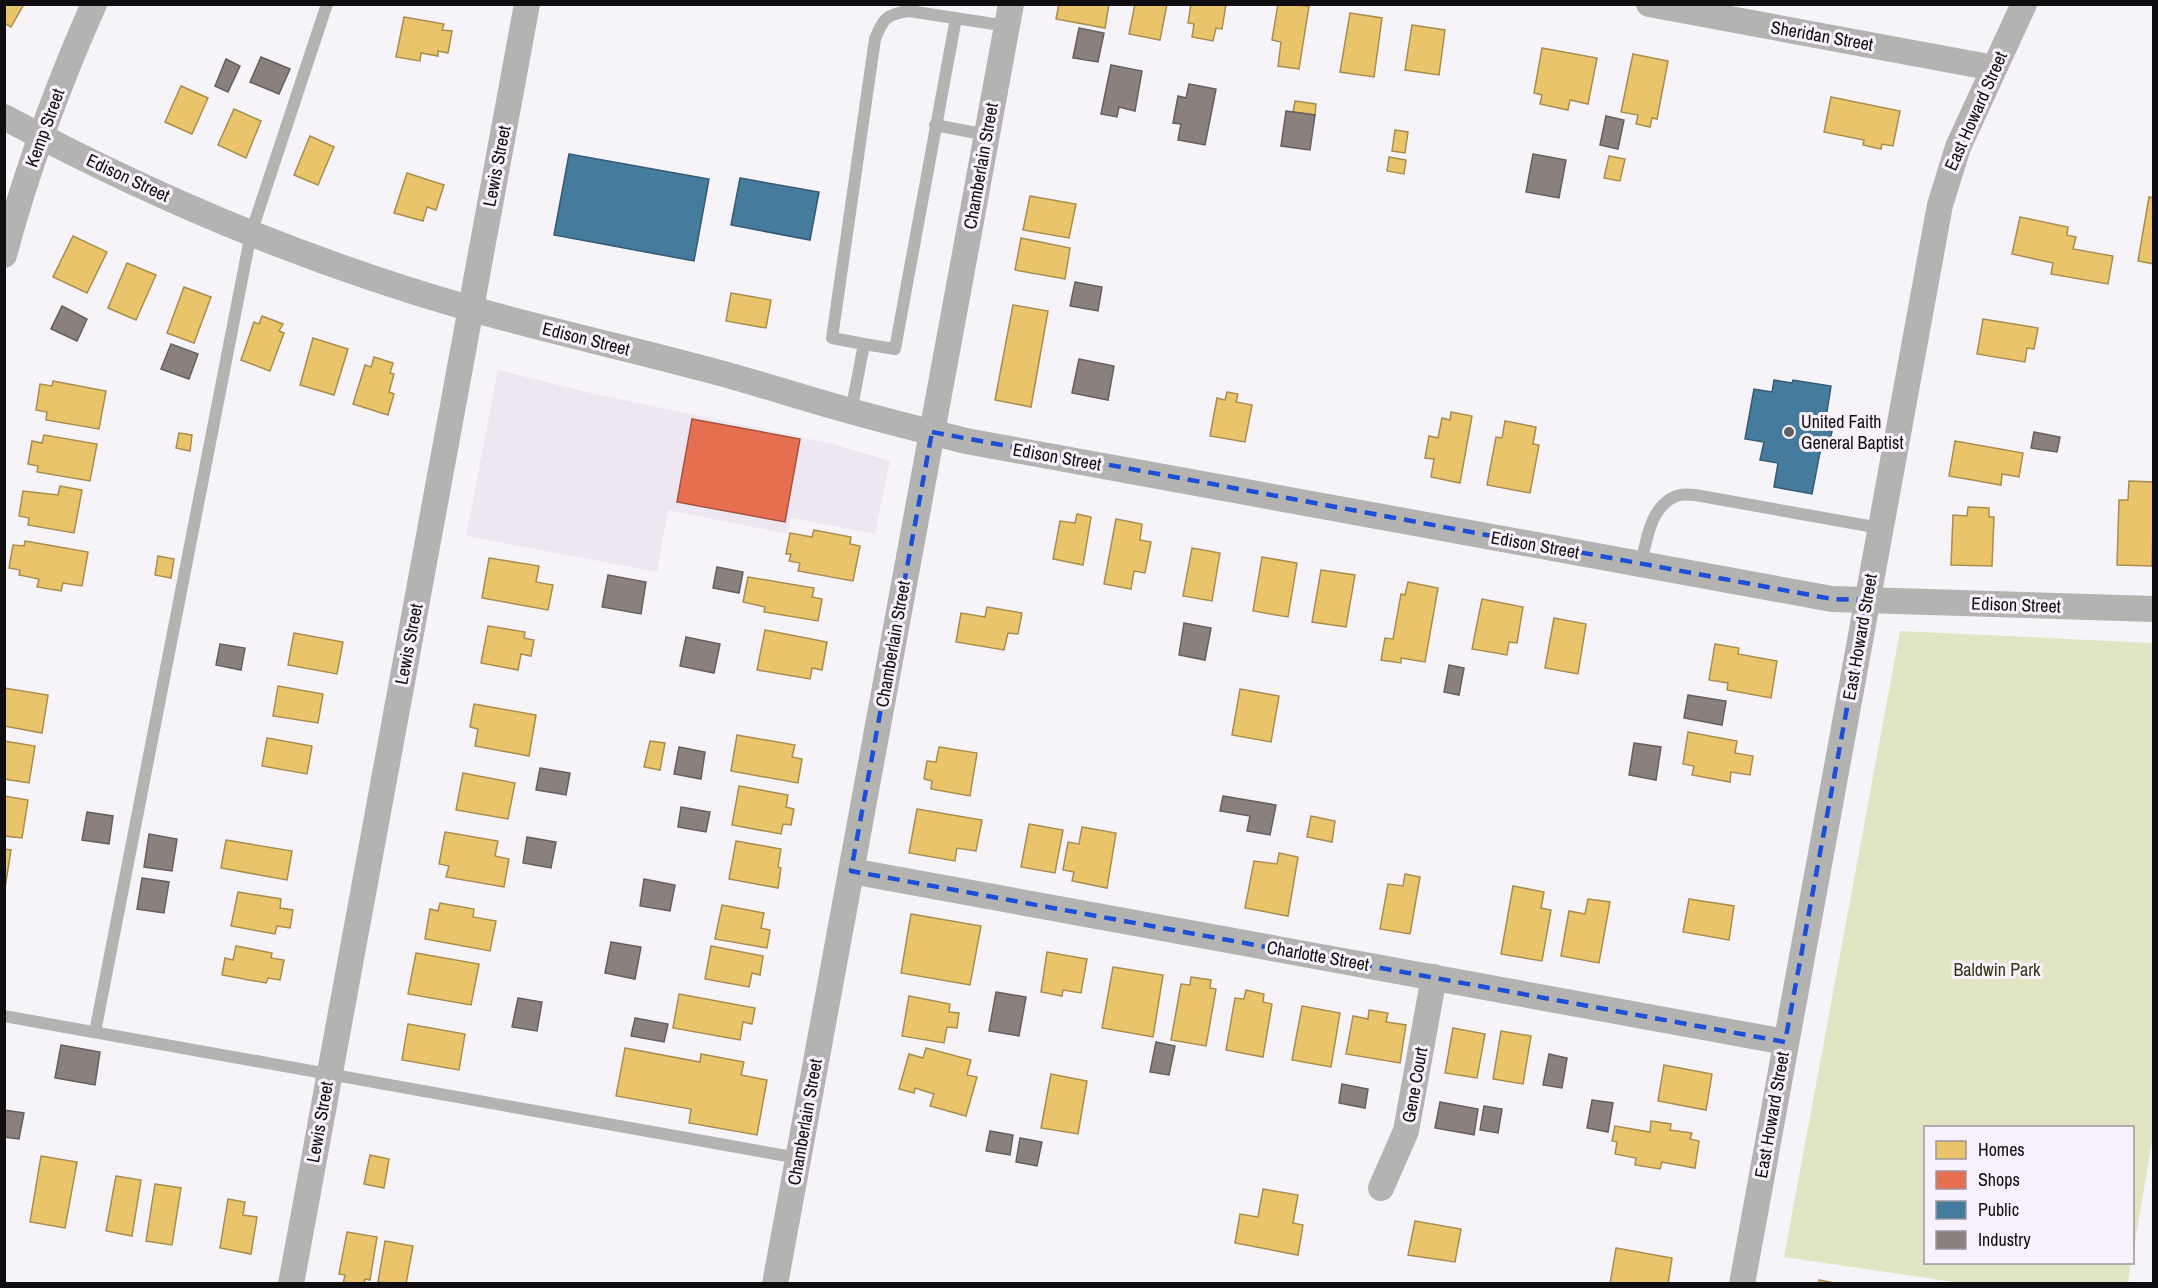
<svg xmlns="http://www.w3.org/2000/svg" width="2158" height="1288" font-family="'Archivo Narrow',sans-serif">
<rect width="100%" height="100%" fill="#f7f4f9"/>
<polygon fill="#eee7f2" points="498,370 586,392 833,444 890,461 875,534 791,518 787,534 668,510 657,572 466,536"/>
<polygon fill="#e2e5c3" points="1900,631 2153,643 2154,1130 2133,1254 2132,1128 1926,1128 1926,1262 2131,1263 2128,1283 1961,1283 1784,1257"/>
<g fill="#e9c46a" stroke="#a88d4f" stroke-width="1.5">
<polygon points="4,4 24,4 11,27 4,23"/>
<polygon points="1059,4 1109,4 1105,28 1056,19"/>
<polygon points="1135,4 1167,4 1160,40 1129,34"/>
<polygon points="1191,4 1226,4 1222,29 1216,28 1213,41 1192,37 1194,24 1188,23"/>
<polygon points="1278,4 1309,6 1299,69 1278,66 1281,42 1272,40"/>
<polygon points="1350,13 1382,18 1374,77 1340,72"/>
<polygon points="404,17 444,24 442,30 452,31 448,53 438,51 438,56 421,53 420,61 396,57"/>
<polygon points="1412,25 1445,30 1439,75 1405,70"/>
<polygon points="1542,48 1597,58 1588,104 1570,100 1568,110 1540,104 1542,95 1534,93"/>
<polygon points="1633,54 1668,61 1657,119 1652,118 1650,127 1636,124 1638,115 1621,112"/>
<polygon points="181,86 208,98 192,134 165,122"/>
<polygon points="1831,97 1900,111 1893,146 1882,144 1881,149 1863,145 1864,140 1824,132"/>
<polygon points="1295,101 1316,104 1315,115 1293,112"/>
<polygon points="234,109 261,121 246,158 218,145"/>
<polygon points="1395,130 1408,132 1405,153 1392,151"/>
<polygon points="310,136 334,147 318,185 294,175"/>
<polygon points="1609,156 1625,159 1620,181 1604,178"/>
<polygon points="1389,157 1406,160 1404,174 1387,171"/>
<polygon points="407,173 444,185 436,210 427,207 423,221 394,213"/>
<polygon points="1030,196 1076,204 1069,238 1023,230"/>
<polygon points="2149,197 2154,198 2154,264 2138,261"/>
<polygon points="2020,217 2068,227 2067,235 2076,237 2073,249 2113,256 2108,284 2051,274 2053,263 2012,254"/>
<polygon points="73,236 107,252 87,293 53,277"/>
<polygon points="1021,238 1070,248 1065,279 1015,270"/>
<polygon points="127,263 156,275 136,320 108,308"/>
<polygon points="184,287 211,297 194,343 167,333"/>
<polygon points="731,293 771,300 766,328 726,321"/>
<polygon points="1013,305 1048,311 1031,407 995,400"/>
<polygon points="262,316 283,324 279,331 284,333 270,371 241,360 254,322 259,324"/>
<polygon points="1983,319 2038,328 2034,349 2027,348 2025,362 1977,354"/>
<polygon points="313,338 348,349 334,395 300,385"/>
<polygon points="374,357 393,363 390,373 394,374 389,392 394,394 388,415 353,404 365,365 371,367"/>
<polygon points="53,381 106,391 99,429 46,420 47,412 36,410 40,384 52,386"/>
<polygon points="1227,392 1238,394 1236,402 1252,405 1245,442 1210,436 1217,398 1225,400"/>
<polygon points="1451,412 1472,416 1460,483 1431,477 1434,459 1425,458 1429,436 1438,438 1442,418 1450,420"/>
<polygon points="1505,421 1536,427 1533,444 1539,445 1530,493 1487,485 1496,437 1502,438"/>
<polygon points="179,433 192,435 190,451 176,448"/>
<polygon points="44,435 97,444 90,481 37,472 38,466 28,464 32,441 42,443"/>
<polygon points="1955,441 2023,453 2019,477 2002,474 2001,485 1949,476"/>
<polygon points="2129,481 2154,482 2152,566 2117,565 2119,500 2128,500"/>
<polygon points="60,486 82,490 74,533 28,525 29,518 19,516 23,491 58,495"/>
<polygon points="1968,507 1989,508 1989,517 1994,517 1992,566 1951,565 1953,515 1967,516"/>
<polygon points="1077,514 1091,517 1083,565 1053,559 1060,521 1075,523"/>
<polygon points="1116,519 1142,524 1140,540 1151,542 1145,573 1134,571 1131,589 1104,584"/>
<polygon points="814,530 851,537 850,544 860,546 853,581 798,571 800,563 789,561 791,554 786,554 790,533 812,537"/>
<polygon points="25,541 88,552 82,586 63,583 61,591 37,587 39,579 19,575 20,570 9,568 13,545 24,546"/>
<polygon points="1192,548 1220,553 1212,601 1183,596"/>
<polygon points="158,556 174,559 171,578 155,575"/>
<polygon points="1262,557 1297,563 1288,617 1253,611"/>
<polygon points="489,558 539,566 536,582 553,585 548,610 482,598"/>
<polygon points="1321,570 1355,575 1346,627 1312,622"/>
<polygon points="748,577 814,588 812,597 822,599 818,621 764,612 765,607 743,602"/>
<polygon points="1408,582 1438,588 1425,662 1401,658 1401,663 1381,660 1385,638 1393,639 1401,594 1405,595"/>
<polygon points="1482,599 1523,607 1517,643 1509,642 1507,655 1472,649"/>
<polygon points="987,607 1022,613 1018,634 1008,633 1004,650 956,642 961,613 985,617"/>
<polygon points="1554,618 1586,624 1578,674 1545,668"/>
<polygon points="488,626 525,632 524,638 534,640 531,656 521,654 518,670 481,663"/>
<polygon points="765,630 827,642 822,670 812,668 810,679 757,670"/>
<polygon points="294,633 343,642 337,674 288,665"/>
<polygon points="1715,644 1739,648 1738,654 1777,661 1771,698 1727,690 1728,683 1709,680"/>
<polygon points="278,686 323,694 318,723 273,716"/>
<polygon points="4,688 48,695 42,733 4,726"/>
<polygon points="1240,689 1279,696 1271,742 1232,735"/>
<polygon points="474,704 536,715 529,756 475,746 478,729 470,727"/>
<polygon points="1688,732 1737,741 1735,753 1753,756 1750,775 1731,772 1730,782 1692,775 1694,766 1683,764"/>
<polygon points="737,735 795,745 792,757 802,759 798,783 731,771"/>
<polygon points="267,738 312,746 307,774 262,766"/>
<polygon points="4,741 35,746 29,783 4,779"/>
<polygon points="650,741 665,743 660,770 644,767"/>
<polygon points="939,747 977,753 970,796 931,789 932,781 924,779 927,761 936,762"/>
<polygon points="463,773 515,783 508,819 456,810"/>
<polygon points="739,786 788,795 786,807 794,809 791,825 783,824 781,834 732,825"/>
<polygon points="4,796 28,800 22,838 4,836"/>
<polygon points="917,809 982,820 976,851 957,848 955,861 909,853"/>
<polygon points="1311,816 1335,821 1332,842 1307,837"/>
<polygon points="1029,824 1063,830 1055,873 1021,867"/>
<polygon points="1082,827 1116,833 1107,888 1072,881 1074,872 1063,870 1068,842 1079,844"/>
<polygon points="445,832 498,841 495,856 509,859 504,887 446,877 449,866 439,864"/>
<polygon points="226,840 292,851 287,880 221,868"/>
<polygon points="736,841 781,849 778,867 781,868 778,888 729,879"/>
<polygon points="4,849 11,850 5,888 4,888"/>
<polygon points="1279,853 1298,857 1288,916 1245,908 1254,861 1277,864"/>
<polygon points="1405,874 1420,877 1410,934 1380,929 1388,884 1403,886"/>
<polygon points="1513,886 1544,892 1541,908 1551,910 1542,961 1501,954"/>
<polygon points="238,892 281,899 280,908 293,910 290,928 277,926 275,934 231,926"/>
<polygon points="1588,899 1610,902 1599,963 1561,956 1569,911 1585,914"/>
<polygon points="1689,899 1734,906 1729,940 1683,932"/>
<polygon points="440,903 474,909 473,917 496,921 490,951 425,939 430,909 438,911"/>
<polygon points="722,905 764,913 761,928 770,930 767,948 715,939"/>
<polygon points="911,914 981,926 970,985 901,973"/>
<polygon points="236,946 272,953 271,958 284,960 280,980 268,978 266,983 222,975 225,958 233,960"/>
<polygon points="711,946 763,956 760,975 752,973 749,987 705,979"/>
<polygon points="1047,952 1087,959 1081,993 1063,990 1062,996 1041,992"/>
<polygon points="416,953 479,964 471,1005 408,994"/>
<polygon points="1113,967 1163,975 1153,1037 1102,1028"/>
<polygon points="1191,977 1211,980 1210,988 1216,989 1206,1046 1171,1040 1181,984 1190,985"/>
<polygon points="1246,990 1264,994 1263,1002 1272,1004 1263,1057 1226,1050 1235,998 1244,999"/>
<polygon points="679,994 755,1008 752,1024 743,1022 740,1040 673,1028"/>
<polygon points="909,996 950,1004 949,1012 959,1013 957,1028 947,1027 944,1043 902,1036"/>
<polygon points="1302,1006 1340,1013 1331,1067 1292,1060"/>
<polygon points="1369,1010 1388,1013 1386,1022 1406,1025 1400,1063 1346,1054 1353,1016 1368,1019"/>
<polygon points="408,1024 465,1034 459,1070 402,1060"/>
<polygon points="1453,1028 1485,1034 1477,1078 1445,1073"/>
<polygon points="1501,1031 1531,1036 1523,1084 1493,1079"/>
<polygon points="625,1048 700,1062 701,1054 744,1062 741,1075 767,1080 757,1135 689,1123 691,1109 616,1096"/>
<polygon points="926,1048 971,1060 967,1075 977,1077 966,1116 930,1106 934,1094 915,1088 914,1093 899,1089 909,1054 923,1058"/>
<polygon points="1664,1065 1712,1074 1706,1110 1658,1101"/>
<polygon points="1051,1074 1087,1081 1078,1134 1041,1128"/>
<polygon points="1651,1121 1671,1124 1670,1130 1692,1133 1690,1139 1699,1141 1695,1168 1662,1162 1660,1169 1635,1165 1636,1158 1615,1154 1617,1142 1612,1141 1615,1126 1650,1132"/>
<polygon points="370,1155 389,1159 384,1188 364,1184"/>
<polygon points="41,1156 77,1162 65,1228 30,1222"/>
<polygon points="116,1176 141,1180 132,1236 106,1231"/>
<polygon points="155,1184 181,1188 172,1245 146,1241"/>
<polygon points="1263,1189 1298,1195 1293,1223 1303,1225 1298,1255 1235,1243 1240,1214 1258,1217"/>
<polygon points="228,1199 245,1202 243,1215 257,1217 251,1254 220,1248"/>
<polygon points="1415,1221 1461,1229 1455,1262 1408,1255"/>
<polygon points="347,1232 377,1237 370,1280 365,1279 364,1284 343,1284 345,1275 339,1274"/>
<polygon points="385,1241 413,1246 406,1284 378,1282"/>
<polygon points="1616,1248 1672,1258 1668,1284 1610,1284"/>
<polygon points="1819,1280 1840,1284 1819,1284"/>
</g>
<polygon fill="#e76f51" stroke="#a6523e" stroke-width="1.5" points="692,419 800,439 785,522 677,502"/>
<g fill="#457b9d" stroke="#355a73" stroke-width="1.5">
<polygon points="569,154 709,179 694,261 554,235"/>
<polygon points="740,178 819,192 810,240 731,225"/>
<polygon points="1774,380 1792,383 1793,380 1831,386 1825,424 1833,425 1829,448 1821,447 1812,494 1774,487 1778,463 1760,460 1764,442 1745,439 1754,389 1772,392"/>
</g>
<g fill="#8a817c" stroke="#655e5c" stroke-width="1.5">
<polygon points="1079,28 1104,33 1098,62 1073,58"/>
<polygon points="261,57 290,69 279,94 250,82"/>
<polygon points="226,59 240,66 228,92 215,86"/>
<polygon points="1111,65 1142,71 1135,111 1119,107 1117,117 1101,114"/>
<polygon points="1189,84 1216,89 1205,145 1178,140 1181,124 1173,123 1178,96 1186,98"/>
<polygon points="1286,111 1315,115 1310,150 1281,146"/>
<polygon points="1606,116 1624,120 1618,149 1600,145"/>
<polygon points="1533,154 1566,160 1559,198 1526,192"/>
<polygon points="1075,282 1102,287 1098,311 1070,306"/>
<polygon points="62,306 87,319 77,341 51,329"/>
<polygon points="171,344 198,354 189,379 161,369"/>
<polygon points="1079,359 1114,366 1108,400 1072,393"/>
<polygon points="2034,432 2060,437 2057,452 2031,448"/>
<polygon points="717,567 743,572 739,593 713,588"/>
<polygon points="608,575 646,582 641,614 602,607"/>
<polygon points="1184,623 1211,628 1205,660 1179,655"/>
<polygon points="686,637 720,644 714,673 680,666"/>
<polygon points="220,644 245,648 241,670 216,665"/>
<polygon points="1449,665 1464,668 1459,695 1444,692"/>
<polygon points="1688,695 1726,701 1722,725 1684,718"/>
<polygon points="1634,743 1661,747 1656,780 1629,775"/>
<polygon points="679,747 705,752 701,779 674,774"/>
<polygon points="540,768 570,773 566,795 536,790"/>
<polygon points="1223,796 1276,805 1270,835 1247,831 1250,816 1220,811"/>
<polygon points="681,807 710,812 706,832 678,827"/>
<polygon points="87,812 113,816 109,844 82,840"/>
<polygon points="149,834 177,839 172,871 144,867"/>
<polygon points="527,837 556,842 551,868 523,863"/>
<polygon points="142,878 169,882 164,913 137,909"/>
<polygon points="644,879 675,885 670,911 640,906"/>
<polygon points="611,942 641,947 635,979 605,973"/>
<polygon points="996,992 1026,997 1019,1036 989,1031"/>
<polygon points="518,998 542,1002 537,1031 512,1027"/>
<polygon points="635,1018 668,1024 664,1042 631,1036"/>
<polygon points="1156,1042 1175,1046 1169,1075 1150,1072"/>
<polygon points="61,1045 100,1052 95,1085 55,1078"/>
<polygon points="1549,1054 1567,1058 1562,1088 1543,1085"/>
<polygon points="1342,1084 1368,1089 1365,1108 1339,1103"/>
<polygon points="1592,1100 1613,1103 1608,1132 1587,1128"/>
<polygon points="1440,1102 1478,1109 1474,1135 1435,1128"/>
<polygon points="1484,1106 1502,1109 1498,1133 1480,1130"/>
<polygon points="4,1110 24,1113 19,1139 4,1137"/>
<polygon points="990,1131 1013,1135 1010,1155 986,1151"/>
<polygon points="1020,1138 1042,1142 1037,1166 1016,1162"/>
</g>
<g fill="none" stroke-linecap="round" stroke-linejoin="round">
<g stroke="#b3b3b2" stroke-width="12">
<polyline points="935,125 987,135"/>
<polyline points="864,344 895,349 956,18"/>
<path d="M851,412L864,344L832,338L875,39C883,19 886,14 909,11L1007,26"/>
<path d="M1641,565C1646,541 1651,502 1680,495C1684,494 1691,495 1695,495L1880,528"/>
<polyline points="4,1016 798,1158"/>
<polyline points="95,1032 251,233 327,4"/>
</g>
<g stroke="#b3b3b2" stroke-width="26">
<polyline points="1649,4 1994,68"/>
<path d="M4,117C152,197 310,263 472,309C549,331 628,348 705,369C748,380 790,394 833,406C877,419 922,430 966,441L1832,599L2154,609"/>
<path d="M4,255C27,169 58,85 94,4"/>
<polyline points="851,871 1785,1042"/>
<polyline points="1381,1188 1406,1131 1434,977"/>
<polyline points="291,1284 527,4"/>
<polyline points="775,1284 1011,4"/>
<polyline points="1742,1284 1940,205 1958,147 2024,4"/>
</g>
</g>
<path fill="none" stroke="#1d4ed8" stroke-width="4.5" stroke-dasharray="12 8" stroke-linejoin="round" d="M932,432L1832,599L1867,600L1785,1042L851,871Z"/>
<circle fill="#605e62" stroke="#f8f1fc" stroke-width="2" cx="1789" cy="432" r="6"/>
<g text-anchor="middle" stroke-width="6" stroke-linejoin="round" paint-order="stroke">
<g font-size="18" fill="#0f0d10" stroke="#f8f1fc">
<text transform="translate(1822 36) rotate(10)" y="6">Sheridan Street</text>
<text transform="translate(1976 111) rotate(-66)" y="6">East Howard Street</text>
<text transform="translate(45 128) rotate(-70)" y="6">Kemp Street</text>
<text transform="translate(497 166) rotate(-79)" y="6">Lewis Street</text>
<text transform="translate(981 166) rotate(-80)" y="6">Chamberlain Street</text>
<text transform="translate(128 178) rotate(25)" y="6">Edison Street</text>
<text transform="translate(586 339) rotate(14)" y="6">Edison Street</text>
<text transform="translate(1057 457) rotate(10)" y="6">Edison Street</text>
<text transform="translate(1535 545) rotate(10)" y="6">Edison Street</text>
<text transform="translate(2016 605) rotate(2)" y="6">Edison Street</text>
<text transform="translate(1860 637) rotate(-80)" y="6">East Howard Street</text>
<text transform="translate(409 644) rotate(-79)" y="6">Lewis Street</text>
<text transform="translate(893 644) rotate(-80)" y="6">Chamberlain Street</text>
<text transform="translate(1318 956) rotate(10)" y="6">Charlotte Street</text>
<text transform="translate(1415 1085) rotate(-80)" y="6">Gene Court</text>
<text transform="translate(1772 1115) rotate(-80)" y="6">East Howard Street</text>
<text transform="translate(320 1122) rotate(-80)" y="6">Lewis Street</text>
<text transform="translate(805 1122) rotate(-80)" y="6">Chamberlain Street</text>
</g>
<g font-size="18" fill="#0f0d10" stroke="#f8f1fc" text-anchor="start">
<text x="1801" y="428">United Faith<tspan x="1801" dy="21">General Baptist</tspan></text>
</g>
<g font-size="18" fill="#333614" stroke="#f8f1fc">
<text x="1997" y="976">Baldwin Park</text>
</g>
</g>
<rect width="2158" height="1288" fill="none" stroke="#0f0d10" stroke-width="12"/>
<rect x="1924" y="1126" width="210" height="138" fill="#f8f1fc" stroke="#9b969e" stroke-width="1.5"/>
<rect x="1936" y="1141" width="30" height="18" fill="#e9c46a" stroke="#9b969e" stroke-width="1.5"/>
<text x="1978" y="1156" font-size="18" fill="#0f0d10">Homes</text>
<rect x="1936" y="1171" width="30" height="18" fill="#e76f51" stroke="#9b969e" stroke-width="1.5"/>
<text x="1978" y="1186" font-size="18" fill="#0f0d10">Shops</text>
<rect x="1936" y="1201" width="30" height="18" fill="#457b9d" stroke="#9b969e" stroke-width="1.5"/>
<text x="1978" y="1216" font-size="18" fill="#0f0d10">Public</text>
<rect x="1936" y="1231" width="30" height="18" fill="#8a817c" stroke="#9b969e" stroke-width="1.5"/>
<text x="1978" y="1246" font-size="18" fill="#0f0d10">Industry</text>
</svg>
